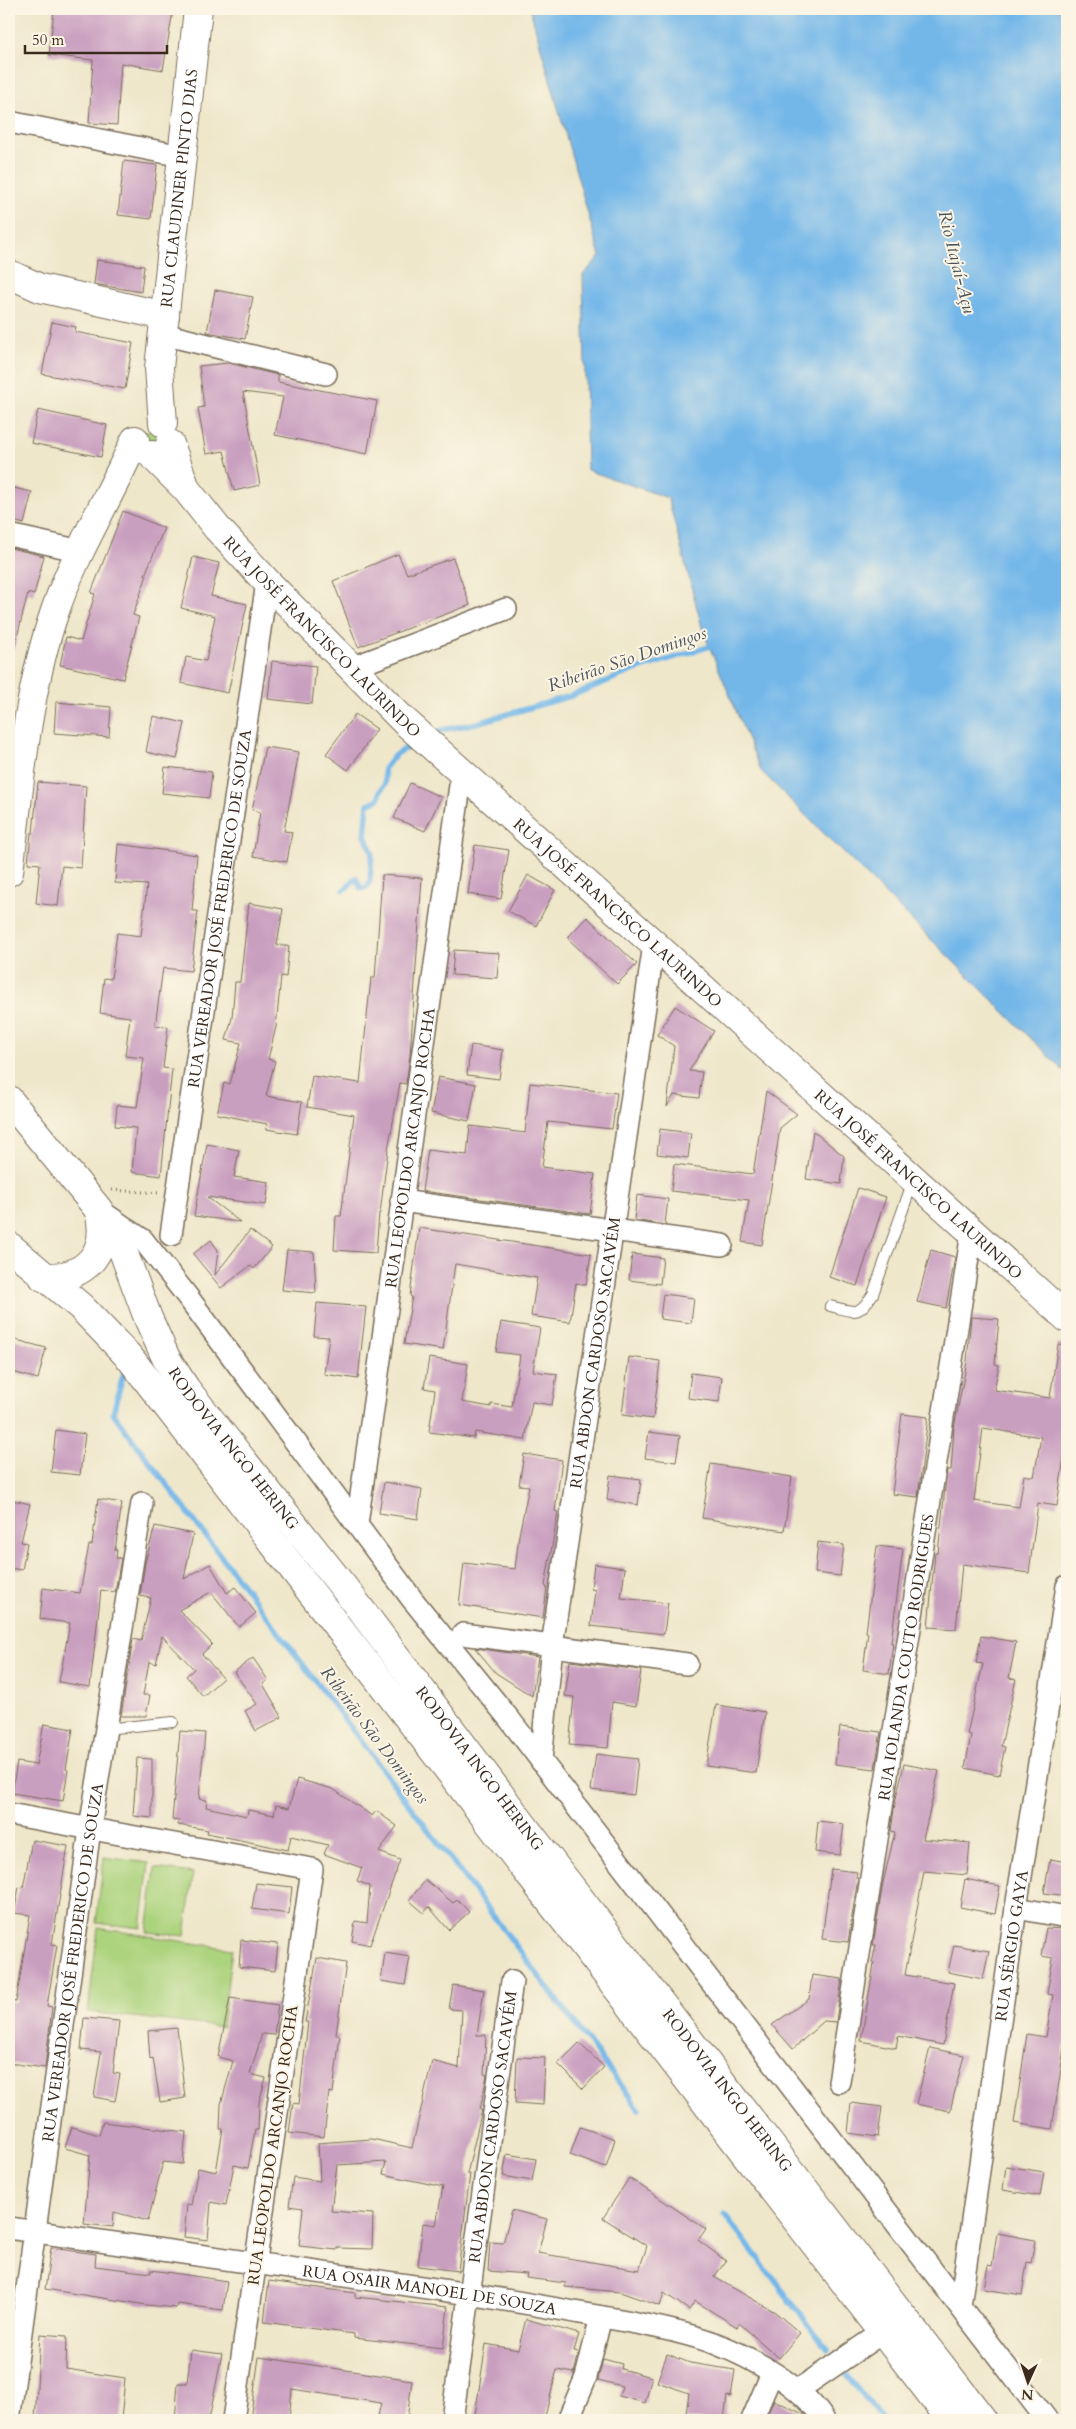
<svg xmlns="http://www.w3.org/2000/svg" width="1076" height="2429" font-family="Cardo,serif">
<rect width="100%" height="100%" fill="#fcf5e5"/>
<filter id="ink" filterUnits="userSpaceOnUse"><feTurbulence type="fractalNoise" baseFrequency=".02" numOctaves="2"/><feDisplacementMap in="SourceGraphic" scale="10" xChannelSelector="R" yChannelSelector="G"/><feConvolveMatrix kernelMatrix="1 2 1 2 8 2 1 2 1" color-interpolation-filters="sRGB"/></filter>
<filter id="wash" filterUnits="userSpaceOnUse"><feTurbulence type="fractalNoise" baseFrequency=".0096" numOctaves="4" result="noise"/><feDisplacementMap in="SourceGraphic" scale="20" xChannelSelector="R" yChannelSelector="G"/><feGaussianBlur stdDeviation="1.12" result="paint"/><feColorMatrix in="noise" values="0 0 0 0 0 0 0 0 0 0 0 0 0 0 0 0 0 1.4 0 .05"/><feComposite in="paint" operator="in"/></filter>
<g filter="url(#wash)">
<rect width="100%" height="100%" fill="#eee7ca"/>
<g fill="#acd37d" stroke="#747e4e">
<polygon points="153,429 164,436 150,449 144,434"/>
<polygon points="104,1857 149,1863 141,1928 96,1923"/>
<polygon points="155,1868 193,1873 185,1936 147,1932"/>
<polygon points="98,1928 232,1949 222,2027 88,2012"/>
</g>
<polygon fill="#73b7e9" stroke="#577084" points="530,9 1067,9 1067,1074 761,771 703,631 668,498 587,470 583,275 600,256"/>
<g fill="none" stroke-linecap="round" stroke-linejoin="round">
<g stroke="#73b7e9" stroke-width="5.5">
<polyline points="431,735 442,730 477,723 571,696 632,671 714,645"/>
<polyline points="344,890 356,878 361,889 367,887 370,881 372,852 365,835 368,804 379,799 380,792 385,784 384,769 395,755 416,742"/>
<path d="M124,1372L113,1413C287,1646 465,1876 639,2109"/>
<polyline points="725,2215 827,2349"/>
<polyline points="847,2375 883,2420"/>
</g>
</g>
<g id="blocks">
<g fill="#c99fc0" fill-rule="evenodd">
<polygon points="54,9 158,9 173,11 163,70 121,63 117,125 89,123 93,60 49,55"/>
<polygon points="124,161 157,165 151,219 118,215"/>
<polygon points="97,260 144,266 141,292 94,284"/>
<polygon points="215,290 253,297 245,339 207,332"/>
<polygon points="52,322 76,327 75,332 133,343 125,389 42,374"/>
<polygon points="228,363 278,375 278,382 377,401 367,454 275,435 283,397 243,392 260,485 234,491 224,451 206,454 198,408 204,407 199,366"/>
<polygon points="38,410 107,425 101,457 31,443"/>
<polygon points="9,487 32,492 24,524 9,520"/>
<polygon points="123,511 164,528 145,575 147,575 133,615 139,617 123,679 60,665 66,637 81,641 95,594 91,593"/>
<polygon points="10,548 44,556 34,595 28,593 14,649 9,648"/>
<polygon points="398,554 407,574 453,558 470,605 358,647 333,581"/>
<polygon points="193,557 219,563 211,596 247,604 228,693 181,683 186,657 206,661 215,616 181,608"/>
<polygon points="272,661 316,666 312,704 268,699"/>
<polygon points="56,702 111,707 109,737 54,733"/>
<polygon points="355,714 377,729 348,770 326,754"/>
<polygon points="153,716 185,723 177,759 146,752"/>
<polygon points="265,747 299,752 284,831 292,832 287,862 253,856 260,812 252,810"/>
<polygon points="165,767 212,772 209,798 162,793"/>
<polygon points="38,782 86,786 81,868 62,866 58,906 36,903 40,864 28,863 31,833 33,833"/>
<polygon points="410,783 441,797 425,831 394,818"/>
<polygon points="118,844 197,855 192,911 198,911 191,971 163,968 155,1026 168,1027 163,1068 172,1069 161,1176 132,1172 136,1128 115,1126 117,1105 137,1107 144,1058 125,1056 130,1017 100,1013 104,978 111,979 117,933 141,936 147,885 115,883"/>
<polygon points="475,845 509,850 501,899 468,894"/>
<polygon points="382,875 422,878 410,1056 406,1084 400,1083 388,1150 380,1213 379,1213 376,1253 334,1250 336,1216 341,1216 354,1115 307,1107 312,1076 360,1083 371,978 375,978"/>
<polygon points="528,875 555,890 536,926 508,911"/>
<polygon points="249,903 283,909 277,945 289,946 286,977 281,976 276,1027 268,1059 275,1061 266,1096 302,1102 297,1134 266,1129 267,1124 217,1114 224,1083 230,1084 241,1043 226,1040 232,1018 235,982 240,982"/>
<polygon points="587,917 637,964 617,984 567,938"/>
<polygon points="454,950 499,953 497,978 452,975"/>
<polygon points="675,1006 714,1031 689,1071 702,1072 699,1098 674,1095 667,1107 674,1046 657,1035"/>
<polygon points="471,1045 503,1050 499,1079 467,1075"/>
<polygon points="438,1077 476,1084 469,1121 431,1113"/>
<polygon points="530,1083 617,1093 612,1129 548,1122 542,1167 595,1174 590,1214 422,1191 428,1150 467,1155 470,1126 525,1133"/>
<polygon points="766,1091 797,1114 780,1128 762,1245 742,1242 749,1200 671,1191 674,1164 753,1174"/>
<polygon points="660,1129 691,1133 688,1158 657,1154"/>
<polygon points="813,1131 844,1156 841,1184 806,1179"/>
<polygon points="207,1144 239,1150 234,1177 269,1182 266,1205 207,1197 240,1222 194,1216"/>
<polygon points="858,1188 886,1197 857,1286 829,1277"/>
<polygon points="637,1195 668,1199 665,1225 634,1220"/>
<polygon points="419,1228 591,1254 586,1285 576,1283 570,1322 531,1316 537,1278 455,1264 443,1350 404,1344 412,1297 410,1296"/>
<polygon points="250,1230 272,1247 254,1269 250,1266 221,1288 193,1254 211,1240 218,1250 215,1275"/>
<polygon points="287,1250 314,1252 316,1293 282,1290"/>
<polygon points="931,1250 955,1257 946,1308 917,1302"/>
<polygon points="632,1254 663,1258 660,1284 629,1280"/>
<polygon points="663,1294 694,1298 691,1323 660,1319"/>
<polygon points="317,1303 366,1307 358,1379 324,1374 329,1337 314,1336"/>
<path d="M971,1317L999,1319L995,1364L999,1365L994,1390L1050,1398L1058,1344L1067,1345V1436L1057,1506L1038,1503L1029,1573L962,1564L956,1629L928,1627L935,1553H938L947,1470H951L954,1428L967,1361ZM983,1428L1041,1437L1034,1477L1024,1475L1019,1507L974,1501Z"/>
<polygon points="501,1322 540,1328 533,1371 557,1374 552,1405 532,1402 525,1440 475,1432 474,1438 429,1432 435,1390 424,1388 429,1358 468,1364 462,1402 491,1407 491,1404 512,1407 520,1355 496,1352"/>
<polygon points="9,1338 46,1348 38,1379 9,1371"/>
<polygon points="629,1357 660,1361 653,1419 622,1415"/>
<polygon points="691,1373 722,1377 719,1402 688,1398"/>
<polygon points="902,1414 928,1417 918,1497 892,1494"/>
<polygon points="56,1430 85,1434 80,1475 51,1472"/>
<polygon points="649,1432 680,1436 676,1462 645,1458"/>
<polygon points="524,1454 562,1460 555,1511 558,1512 545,1586 547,1587 543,1618 459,1605 464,1563 515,1569 519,1535 529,1486 519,1485"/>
<polygon points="711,1464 792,1477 784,1531 702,1518"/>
<polygon points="610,1475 641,1479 638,1505 607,1500"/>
<polygon points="384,1482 422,1489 418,1519 379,1513"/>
<polygon points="9,1499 30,1504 21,1542 27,1543 22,1570 9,1568"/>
<polygon points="98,1499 122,1503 115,1550 117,1550 116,1558 121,1558 115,1592 101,1590 90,1687 59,1682 70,1623 40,1619 43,1588 80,1593 89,1545 92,1545"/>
<polygon points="155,1526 193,1534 184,1579 210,1564 227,1593 235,1587 256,1613 239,1627 211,1592 179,1610 212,1644 202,1654 223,1678 203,1696 186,1676 194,1669 162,1636 156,1664 149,1662 143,1695 150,1695 146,1716 121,1716 133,1639 141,1641 151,1598 140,1596 145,1563"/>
<polygon points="818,1542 844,1545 840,1576 815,1573"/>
<polygon points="877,1546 903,1549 891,1643 893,1643 889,1674 863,1670 868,1633 866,1632"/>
<polygon points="594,1564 625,1568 621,1598 668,1603 664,1634 591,1626 595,1590 591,1589"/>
<polygon points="981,1636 1016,1642 1009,1678 1016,1679 1001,1746 1005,1747 999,1775 965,1768 971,1735 967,1734 983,1664 976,1663"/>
<polygon points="475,1648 538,1657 532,1696 496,1673"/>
<polygon points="253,1658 268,1680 263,1684 282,1717 256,1731 245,1711 257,1704 234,1672"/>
<polygon points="570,1661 641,1670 636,1706 612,1702 608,1748 569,1745 574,1697 565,1696"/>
<polygon points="716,1705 765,1712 756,1773 706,1766"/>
<polygon points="44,1724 73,1729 66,1769 68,1770 63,1801 12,1793 17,1762 36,1765"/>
<polygon points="840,1727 881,1732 875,1769 835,1764"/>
<polygon points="180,1731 205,1733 199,1799 207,1800 206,1807 247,1816 248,1810 274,1815 276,1805 289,1808 297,1779 333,1789 372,1816 376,1811 397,1826 379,1852 400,1860 370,1945 352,1941 355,1921 367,1923 370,1886 357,1881 362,1868 324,1854 328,1845 291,1836 288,1850 207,1833 208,1830 178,1825 179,1821 172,1820"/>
<polygon points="596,1754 638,1759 634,1795 591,1790"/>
<polygon points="137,1758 152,1759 152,1818 133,1816"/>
<polygon points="904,1764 939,1771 923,1839 970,1843 967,1875 924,1871 905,1975 954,1983 943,2045 898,2036 896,2048 861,2041 874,1964 872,1963 876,1945 873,1945 883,1883 895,1832 891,1831 895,1803"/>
<polygon points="818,1821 844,1824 840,1855 815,1852"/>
<polygon points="32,1840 68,1846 52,1944 57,1945 47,2006 52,2007 45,2068 9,2063 9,2001 16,2002 30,1915 14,1913 19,1887 23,1888"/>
<polygon points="1050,1859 1067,1862 1067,1896 1044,1893"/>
<polygon points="831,1869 857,1872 856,1878 858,1878 848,1942 822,1939"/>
<polygon points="965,1879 1000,1886 995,1914 960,1907"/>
<polygon points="426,1880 453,1903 457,1899 469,1912 449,1930 429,1907 424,1913 409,1900"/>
<polygon points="256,1883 292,1887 289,1914 252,1909"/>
<polygon points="1046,1928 1067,1929 1067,2028 1052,2129 1014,2123 1027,2034 1046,2037 1053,1995 1047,1994 1053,1958 1041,1956"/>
<polygon points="241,1940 278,1944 275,1971 239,1967"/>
<polygon points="954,1945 989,1951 983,1979 948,1972"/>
<polygon points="385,1953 410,1957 405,1985 381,1981"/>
<polygon points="317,1958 346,1963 336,2035 340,2035 333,2093 329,2092 324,2137 289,2133 293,2103 299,2104 308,2022 305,2022"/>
<polygon points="812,1975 842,1979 836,2022 824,2021 793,2049 772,2025 809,1999"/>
<polygon points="453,1985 484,1990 477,2035 486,2035 484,2074 487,2075 480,2110 482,2110 481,2114 467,2174 470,2174 458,2271 418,2266 423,2223 436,2225 443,2187 383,2174 386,2162 337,2165 331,2211 373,2214 372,2249 337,2248 337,2250 299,2246 303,2208 289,2206 293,2177 320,2181 318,2143 372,2139 412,2148 432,2061 459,2068 462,2010 449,2009"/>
<polygon points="230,1998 278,2005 274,2035 262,2034 250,2074 266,2078 259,2102 258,2130 255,2130 248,2168 234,2165 226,2205 211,2202 208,2240 184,2237 187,2204 191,2205 198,2168 216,2172 223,2129 220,2129 221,2104 233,2061 218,2057"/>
<polygon points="84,2018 119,2021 113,2073 120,2074 115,2101 94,2097 101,2052 81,2050"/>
<polygon points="177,2028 185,2098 160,2102 153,2058 150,2059 148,2031"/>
<polygon points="579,2043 604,2067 583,2089 558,2064"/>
<polygon points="930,2048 964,2055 950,2111 916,2104"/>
<polygon points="517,2057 545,2058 543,2105 515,2103"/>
<polygon points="851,2103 882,2107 878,2137 848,2133"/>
<polygon points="103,2122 186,2132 183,2164 163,2162 148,2221 114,2212 113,2227 84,2224 90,2155 65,2148 72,2127 99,2135"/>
<polygon points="580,2127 615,2139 606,2168 570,2155"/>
<polygon points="507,2154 536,2159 532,2181 503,2176"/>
<polygon points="1006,2166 1044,2172 1040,2196 1003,2190"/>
<polygon points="629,2178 706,2229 698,2240 726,2261 714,2277 775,2312 800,2333 779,2358 739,2323 737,2327 695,2301 689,2310 664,2293 660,2306 620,2292 565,2287 566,2283 526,2278 527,2274 488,2271 490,2242 503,2243 512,2210 547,2219 538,2253 639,2270 647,2246 603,2218"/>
<polygon points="997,2233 1035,2240 1031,2263 1027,2262 1022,2295 984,2289 988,2265 992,2266"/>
<polygon points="51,2248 96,2254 95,2266 151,2273 151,2270 180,2274 227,2281 223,2310 177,2304 176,2308 147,2305 45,2289"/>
<polygon points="269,2281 355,2293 355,2297 448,2307 443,2348 354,2338 354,2334 264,2322"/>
<polygon points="526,2319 579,2334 574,2351 579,2352 574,2373 557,2370 544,2420 516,2420 475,2415 486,2344 518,2350"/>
<polygon points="40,2334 67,2336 66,2369 125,2378 121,2420 35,2420"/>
<polygon points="191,2350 222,2354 209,2420 175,2420 178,2383 187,2383"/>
<polygon points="667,2354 690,2363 735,2370 731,2397 727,2396 724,2420 685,2420 689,2393 657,2382"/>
<polygon points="259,2357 412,2380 407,2420 377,2420 381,2403 292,2389 289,2420 250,2420"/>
<polygon points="603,2359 622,2364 621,2369 652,2377 645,2403 619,2396 622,2386 598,2380"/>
<polygon points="774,2400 803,2414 809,2420 765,2420"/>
</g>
</g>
</g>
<g filter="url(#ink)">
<use href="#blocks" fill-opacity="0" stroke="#7a6c5a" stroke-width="1"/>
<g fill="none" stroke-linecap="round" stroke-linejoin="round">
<defs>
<g id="lane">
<path d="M830,1306C855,1312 858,1317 873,1294L913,1181"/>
<polyline points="105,1729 173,1722"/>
</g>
<g id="street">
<polyline points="9,122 182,156"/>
<polyline points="163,334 326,374"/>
<polyline points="9,535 81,551"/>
<polyline points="351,668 506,609"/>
<polyline points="401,1201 722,1245"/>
<polyline points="105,1214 143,1240 187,1296 412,1599 510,1720 1047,2420"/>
<path id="s1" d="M171,1235L267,582"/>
<path id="s2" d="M357,1524L462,771"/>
<polyline points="463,1634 687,1664"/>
<path id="s3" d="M541,1761L552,1646L654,944"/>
<polyline points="9,1814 312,1869 233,2420"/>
<polyline points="1016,1908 1067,1917"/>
<path id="s4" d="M839,2082L972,1232"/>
<path id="s5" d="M9,2228C149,2248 288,2268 428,2288C479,2295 530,2304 580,2313C625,2321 671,2328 714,2343C751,2357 803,2386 824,2420"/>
<path id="s6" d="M960,2306L1016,1908L1067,1586"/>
<polyline points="798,2390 883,2332"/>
<path id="s7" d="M9,2420L90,1829L142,1503"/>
<path id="s8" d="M452,2420L512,1981"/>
<polyline points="568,2420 586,2377 601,2317"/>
<polyline points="752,2420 772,2373"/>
</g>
<g id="secondary">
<polyline points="9,274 40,288 165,316"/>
<path id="s9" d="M163,423L159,368L198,9"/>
<polyline points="170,444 184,483"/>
<path id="s10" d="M152,455L186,489L217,528L267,582L402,719L654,944L1067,1318"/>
<path d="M9,872C20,785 26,695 55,611C75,552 110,497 135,440"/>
</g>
<g id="highway">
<path id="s11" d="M9,1100L98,1209L120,1243L148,1318L166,1358L186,1389L349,1594L526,1829L983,2420"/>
<polyline points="9,1246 81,1307 130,1358 951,2420"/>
<path d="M43,1277C85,1279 110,1254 99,1211"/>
</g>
</defs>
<use href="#lane" stroke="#7a6c5a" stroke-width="12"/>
<use href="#street" stroke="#7a6c5a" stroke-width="24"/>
<use href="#secondary" stroke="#7a6c5a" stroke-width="30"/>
<use href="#highway" stroke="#7a6c5a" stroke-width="30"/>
<polyline stroke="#7a6c5a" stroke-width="3" stroke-dasharray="1 4" stroke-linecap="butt" points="112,1190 159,1193"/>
<use href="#lane" stroke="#fff" stroke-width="10"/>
<use href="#street" stroke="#fff" stroke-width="21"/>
<use href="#secondary" stroke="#fff" stroke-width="28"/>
<use href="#highway" stroke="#fff" stroke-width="28"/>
</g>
</g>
<g text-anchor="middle" stroke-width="4" stroke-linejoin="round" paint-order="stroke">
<g font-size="16" fill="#3b2a1e" stroke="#fcf5e5">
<text dy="6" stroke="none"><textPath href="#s9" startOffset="236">RUA CLAUDINER PINTO DIAS</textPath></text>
<text dy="6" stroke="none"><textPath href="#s10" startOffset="249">RUA JOSÉ FRANCISCO LAURINDO</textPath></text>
<text dy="6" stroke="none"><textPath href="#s1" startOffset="330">RUA VEREADOR JOSÉ FREDERICO DE SOUZA</textPath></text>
<text dy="6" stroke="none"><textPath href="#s10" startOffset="654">RUA JOSÉ FRANCISCO LAURINDO</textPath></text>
<text dy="6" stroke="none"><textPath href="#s2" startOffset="380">RUA LEOPOLDO ARCANJO ROCHA</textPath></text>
<text dy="6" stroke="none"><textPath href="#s10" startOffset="1059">RUA JOSÉ FRANCISCO LAURINDO</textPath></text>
<text dy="6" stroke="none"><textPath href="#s3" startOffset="412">RUA ABDON CARDOSO SACAVÉM</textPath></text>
<text dy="6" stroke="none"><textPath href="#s11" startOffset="418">RODOVIA INGO HERING</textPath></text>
<text dy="6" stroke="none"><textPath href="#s4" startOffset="430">RUA IOLANDA COUTO RODRIGUES</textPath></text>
<text dy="6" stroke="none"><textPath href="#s11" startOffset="822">RODOVIA INGO HERING</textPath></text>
<text dy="6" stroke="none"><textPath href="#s6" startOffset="364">RUA SÉRGIO GAYA</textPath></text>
<text dy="6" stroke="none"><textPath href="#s7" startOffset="462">RUA VEREADOR JOSÉ FREDERICO DE SOUZA</textPath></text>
<text dy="6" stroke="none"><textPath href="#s11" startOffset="1228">RODOVIA INGO HERING</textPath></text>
<text dy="6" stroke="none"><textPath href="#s8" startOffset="296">RUA ABDON CARDOSO SACAVÉM</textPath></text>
<text transform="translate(272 2145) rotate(-82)" y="6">RUA LEOPOLDO ARCANJO ROCHA</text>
<text dy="6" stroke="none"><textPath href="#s5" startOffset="425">RUA OSAIR MANOEL DE SOUZA</textPath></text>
</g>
<g font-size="18" font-style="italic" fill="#4c545b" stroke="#fcf5e5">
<text transform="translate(957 262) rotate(76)" y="6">Rio Itajaí-Açu</text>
<text transform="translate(627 659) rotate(-19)" y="6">Ribeirão São Domingos</text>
<text transform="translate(375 1735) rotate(53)" y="6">Ribeirão São Domingos</text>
</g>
</g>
<rect width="1076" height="2429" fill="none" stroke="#fcf5e5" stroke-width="30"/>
<g transform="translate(1028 2382) rotate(183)" stroke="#fcf5e5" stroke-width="4" paint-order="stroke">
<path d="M0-4L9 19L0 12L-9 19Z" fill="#3b2a1e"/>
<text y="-8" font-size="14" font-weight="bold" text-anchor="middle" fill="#3b2a1e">N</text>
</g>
<path d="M25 45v8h142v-8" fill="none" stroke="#3b2a1e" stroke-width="2.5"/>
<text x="32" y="45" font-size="15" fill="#3b2a1e" stroke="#fcf5e5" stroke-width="4" paint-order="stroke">50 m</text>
</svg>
